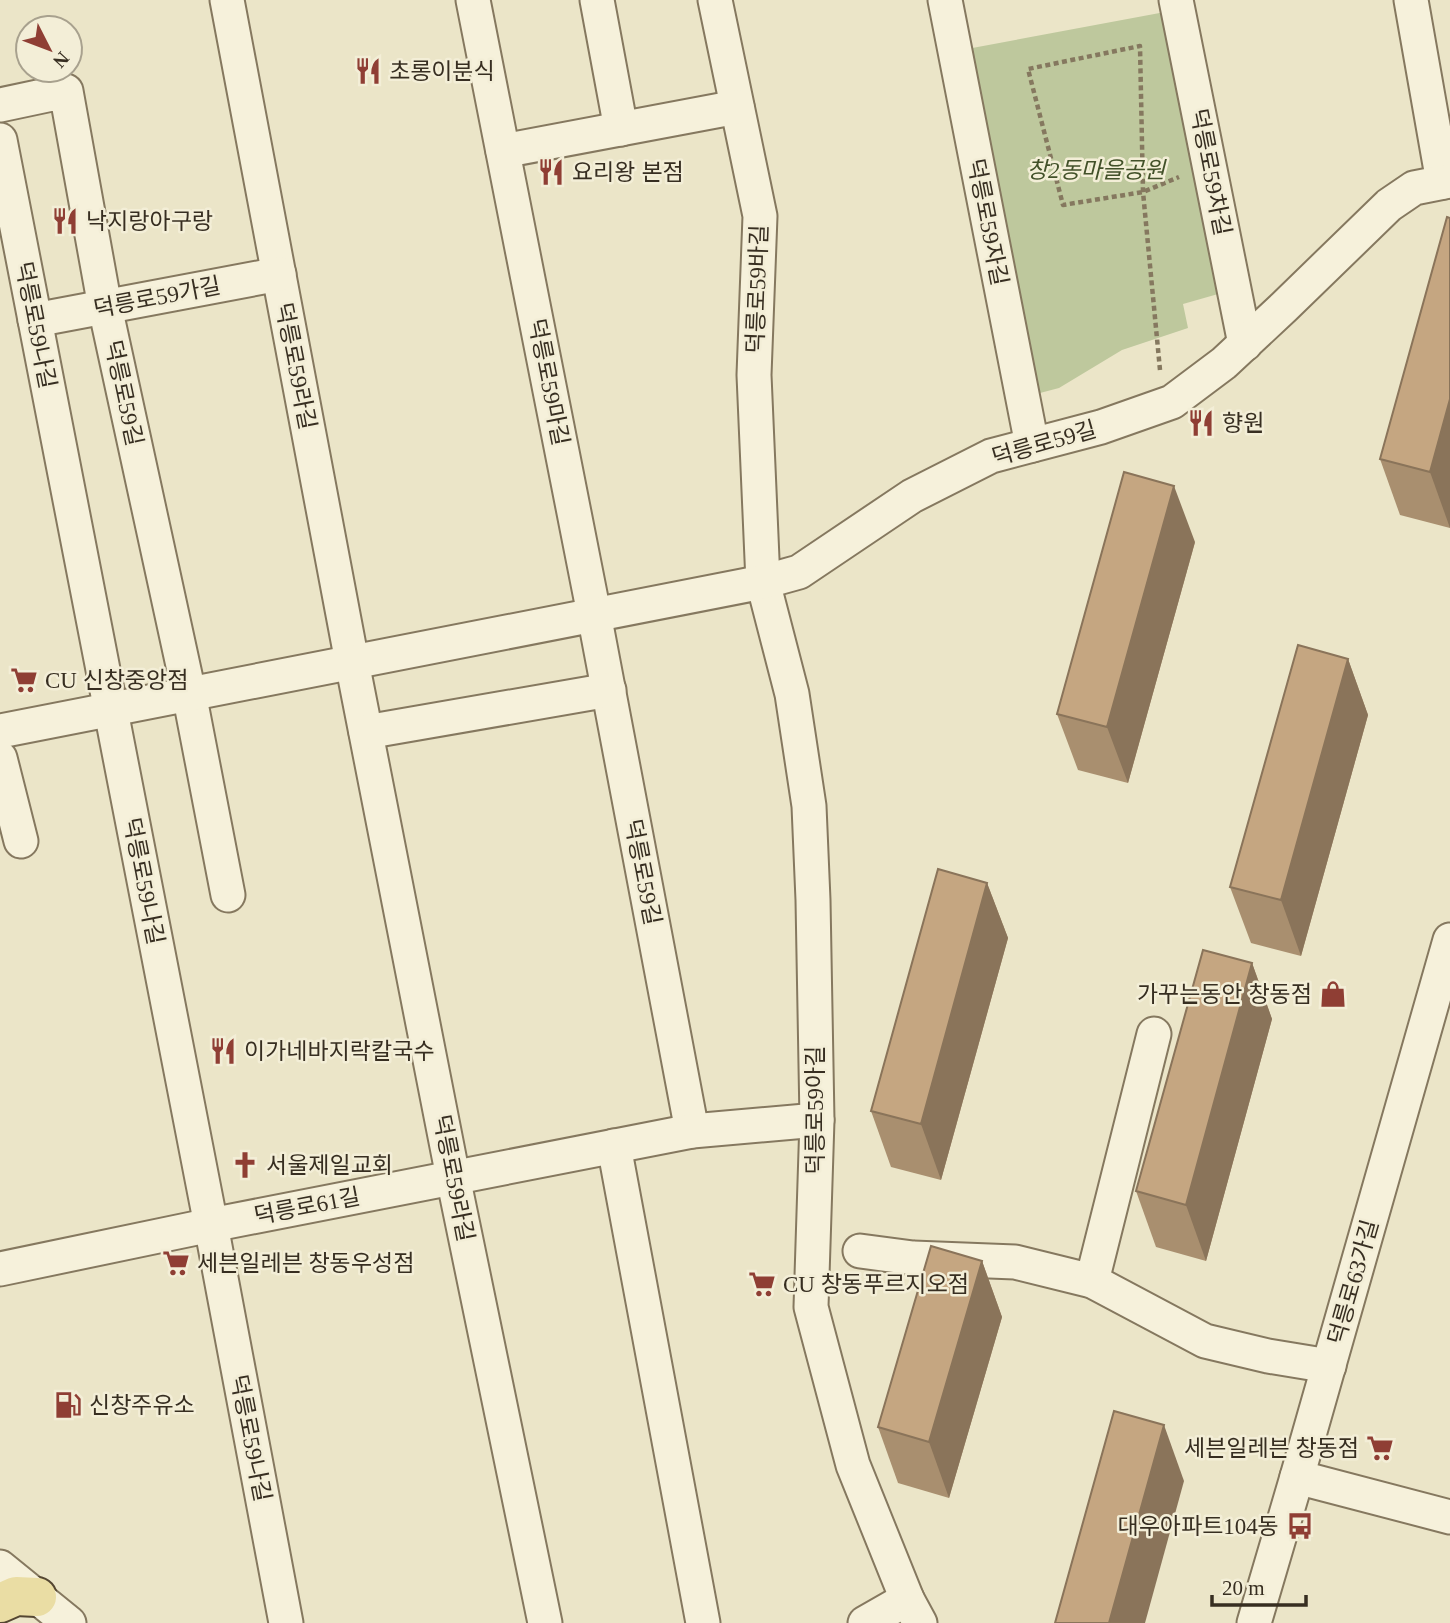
<svg xmlns="http://www.w3.org/2000/svg" width="1450" height="1623" font-family="'Times New Roman','Noto Sans KR',serif">
<rect width="100%" height="100%" fill="#ebe5c8"/>
<polygon fill="#bec89d" points="1165,12 1225,292 1183,304 1188,328 1122,350 1059,388 1040,393 967,49"/>
<g fill="none" stroke-linecap="round" stroke-linejoin="round">
<defs>
<g id="minor">
<polyline points="227,0 352,662 453,1177 545,1623"/>
<polyline points="473,0 594,614 692,1131"/>
<polyline points="597,0 621,129"/>
<polyline points="715,0 760,216 754,375 763,582 792,694 809,806 813,900 817,1120 811,1307 853,1465 907,1599 920,1623"/>
<polyline points="945,0 1032,445"/>
<polyline points="1176,0 1245,344"/>
<polyline points="1411,0 1443,182"/>
<polyline points="0,105 66,91 105,307 189,693 228,895"/>
<polyline points="0,140 211,1225 286,1623"/>
<polyline points="503,151 737,107"/>
<polyline points="35,320 279,274"/>
<polyline points="0,731 763,582 799,572 912,496 991,456 1101,427 1172,402 1224,363 1284,307 1389,205 1414,188 1450,181"/>
<polyline points="366,732 609,690"/>
<polyline points="0,758 21,841"/>
<polyline points="614,1146 703,1623"/>
<polyline points="860,1251 913,1258 1015,1262 1092,1281 1205,1341 1268,1356 1329,1366"/>
<polyline points="0,1269 211,1225 692,1131 817,1120"/>
<polyline points="1092,1281 1154,1034"/>
<polyline points="1297,1477 1450,1517"/>
<polyline points="0,1567 69,1623"/>
<polyline points="865,1623 907,1599"/>
<polyline points="1254,1623 1297,1477 1450,940"/>
</g>
<polyline id="major" points="0,1603 16,1596 37,1597"/>
</defs>
<use href="#minor" stroke="#85785f" stroke-width="37"/>
<use href="#major" stroke="#544632" stroke-width="42"/>
<polyline stroke="#85785f" stroke-width="4.5" stroke-dasharray="5 3.5" stroke-linecap="butt" points="1160,370 1143,192 1140,46 1028,69 1063,205 1143,192 1179,177"/>
<use href="#minor" stroke="#f6f1db" stroke-width="33"/>
<use href="#major" stroke="#eadda4" stroke-width="38"/>
</g>
<g fill="#a98f6f">
<polygon points="1450,218 1450,528 1400,515 1380,459"/>
<polygon points="1195,542 1128,783 1078,770 1057,714"/>
<polygon points="1348,659 1368,715 1301,956 1251,943 1230,887"/>
<polygon points="987,883 1008,938 941,1180 891,1167 871,1111"/>
<polygon points="1252,963 1272,1019 1206,1261 1156,1247 1136,1191"/>
<polygon points="982,1261 1002,1317 949,1498 898,1483 878,1427"/>
</g>
<g fill="#8a745a">
<polygon points="1450,399 1450,528 1430,472"/>
<polygon points="1174,486 1195,542 1128,783 1107,727"/>
<polygon points="1348,659 1368,715 1301,956 1281,900"/>
<polygon points="987,883 1008,938 941,1180 921,1124"/>
<polygon points="1252,963 1272,1019 1206,1261 1186,1205"/>
<polygon points="982,1261 1002,1317 949,1498 929,1442"/>
<polygon points="1164,1425 1184,1481 1145,1623 1109,1623"/>
</g>
<g fill="#c5a681" stroke="#8a745a" stroke-width="2">
<polygon points="1447,217 1450,218 1450,399 1430,472 1380,459"/>
<polygon points="1124,472 1174,486 1107,727 1057,714"/>
<polygon points="1298,645 1348,659 1281,900 1230,887"/>
<polygon points="938,869 987,883 921,1124 871,1111"/>
<polygon points="1203,950 1252,963 1186,1205 1136,1191"/>
<polygon points="931,1246 982,1261 929,1442 878,1427"/>
<polygon points="1114,1411 1164,1425 1109,1623 1055,1623"/>
</g>
<defs>
<symbol id="restaurant-bare" viewBox="-9 -9 18 18"><path d="M-5-6h1v4h1v-4h1v4h1v-4h1v5L-1.5 .5V6h-2V.5L-5-1ZM5-6V6H3V1.5H1.5Q1.5-4 5-6Z" fill="#8f3e34" stroke="#f3eed7" stroke-width="2.5" paint-order="stroke"/></symbol>
<symbol id="supermarket-bare" viewBox="-9 -9 18 18"><path d="M-6-5.5h2.5l.6 2H6L4.5 2H-2.5L-4.4-4H-6ZM-1.5 3.2a1.3 1.3 0 1 0 .1 0ZM3 3.2a1.3 1.3 0 1 0 .1 0Z" fill="#8f3e34" stroke="#f3eed7" stroke-width="2.5" paint-order="stroke"/></symbol>
<symbol id="shop-bare" viewBox="-9 -9 18 18"><path d="M-5-2.5h2.3a2.7 3.5 0 0 1 5.4 0H5L5.5 6h-11ZM-1.5-2.5h3a1.5 2.3 0 0 0-3 0Z" fill="#8f3e34" stroke="#f3eed7" stroke-width="2.5" paint-order="stroke"/></symbol>
<symbol id="church-bare" viewBox="-9 -9 18 18"><path d="M-1.2-6h2.4v3.5h3.3v2.4h-3.3V6h-2.4V-.1h-3.3v-2.4h3.3Z" fill="#8f3e34" stroke="#f3eed7" stroke-width="2.5" paint-order="stroke"/></symbol>
<symbol id="fuel-bare" viewBox="-9 -9 18 18"><path d="M-5.5-6h7V0h2V4h1.3V-2.5L3-4.5l.8-.8L6-3V5H2.5V1h-1V6h-7ZM-4.2-4.7v3.2H.2V-4.7Z" fill="#8f3e34" stroke="#f3eed7" stroke-width="2.5" paint-order="stroke"/></symbol>
<symbol id="bus-bare" viewBox="-9 -9 18 18"><path d="M-5-6H5V4H4V6H2V4H-2V6H-4V4H-5ZM-3.5-4V0h7V-4ZM-3.5 1.2v1.5H-2V1.2ZM2 1.2v1.5H3.5V1.2Z" fill="#8f3e34" stroke="#f3eed7" stroke-width="2.5" paint-order="stroke"/></symbol>
</defs>
<g fill-rule="evenodd">
<use href="#restaurant-bare" x="349" y="52" width="38" height="38"/>
<use href="#restaurant-bare" x="532" y="153" width="38" height="38"/>
<use href="#restaurant-bare" x="46" y="202" width="38" height="38"/>
<use href="#restaurant-bare" x="1182" y="404" width="38" height="38"/>
<use href="#supermarket-bare" x="5" y="661" width="38" height="38"/>
<use href="#shop-bare" x="1314" y="975" width="38" height="38"/>
<use href="#restaurant-bare" x="204" y="1032" width="38" height="38"/>
<use href="#church-bare" x="226" y="1146" width="38" height="38"/>
<use href="#supermarket-bare" x="157" y="1244" width="38" height="38"/>
<use href="#supermarket-bare" x="743" y="1265" width="38" height="38"/>
<use href="#fuel-bare" x="49" y="1386" width="38" height="38"/>
<use href="#supermarket-bare" x="1361" y="1429" width="38" height="38"/>
<use href="#bus-bare" x="1281" y="1507" width="38" height="38"/>
</g>
<g text-anchor="middle" stroke-width="5" stroke-linejoin="round" paint-order="stroke">
<g font-size="23" fill="#372e21" stroke="#f3eed7" text-anchor="start">
<text x="389" y="79">초롱이분식</text>
<text x="572" y="180">요리왕 본점</text>
<text x="86" y="229">낙지랑아구랑</text>
<text x="1222" y="431">향원</text>
<text x="45" y="688">CU 신창중앙점</text>
<text x="1312" y="1002" text-anchor="end">가꾸는동안 창동점</text>
<text x="244" y="1059">이가네바지락칼국수</text>
<text x="266" y="1173">서울제일교회</text>
<text x="197" y="1271">세븐일레븐 창동우성점</text>
<text x="783" y="1292">CU 창동푸르지오점</text>
<text x="89" y="1413">신창주유소</text>
<text x="1359" y="1456" text-anchor="end">세븐일레븐 창동점</text>
<text x="1279" y="1534" text-anchor="end">대우아파트104동</text>
</g>
<g font-size="23" font-style="italic" fill="#425129" stroke="#f3eed7">
<text x="1096" y="178">창2동마을공원</text>
</g>
<g font-size="23" fill="#372e21" stroke="#f3eed7">
<text transform="translate(1211 172) rotate(79)" y="8">덕릉로59차길</text>
<text transform="translate(988 222) rotate(79)" y="8">덕릉로59자길</text>
<text transform="translate(757 289) rotate(-88)" y="8">덕릉로59바길</text>
<text transform="translate(157 297) rotate(-11)" y="8">덕릉로59가길</text>
<text transform="translate(36 325) rotate(79)" y="8">덕릉로59나길</text>
<text transform="translate(296 366) rotate(79)" y="8">덕릉로59라길</text>
<text transform="translate(549 382) rotate(79)" y="8">덕릉로59마길</text>
<text transform="translate(124 393) rotate(78)" y="8">덕릉로59길</text>
<text transform="translate(1044 443) rotate(-16)" y="8">덕릉로59길</text>
<text transform="translate(643 872) rotate(79)" y="8">덕릉로59길</text>
<text transform="translate(144 881) rotate(79)" y="8">덕릉로59나길</text>
<text transform="translate(815 1110) rotate(-90)" y="8">덕릉로59아길</text>
<text transform="translate(454 1178) rotate(79)" y="8">덕릉로59라길</text>
<text transform="translate(307 1206) rotate(-11)" y="8">덕릉로61길</text>
<text transform="translate(1353 1282) rotate(-74)" y="8">덕릉로63가길</text>
<text transform="translate(251 1438) rotate(79)" y="8">덕릉로59나길</text>
</g>
</g>
<g transform="translate(49 49) rotate(132)"><circle r="33" fill="#f3eed7" stroke="#a8a18e" stroke-width="2"/>
<path d="M0-5L12 26L0 18L-12 26Z" fill="#8f3e34"/>
<text y="-10" font-size="19" font-weight="bold" text-anchor="middle" fill="#372e21">N</text>
</g>
<path d="M1212 1595v10h94v-10" fill="none" stroke="#372e21" stroke-width="3.5"/>
<text x="1222" y="1595" font-size="21" fill="#372e21" stroke="#f3eed7" stroke-width="5" paint-order="stroke">20 m</text>
</svg>
